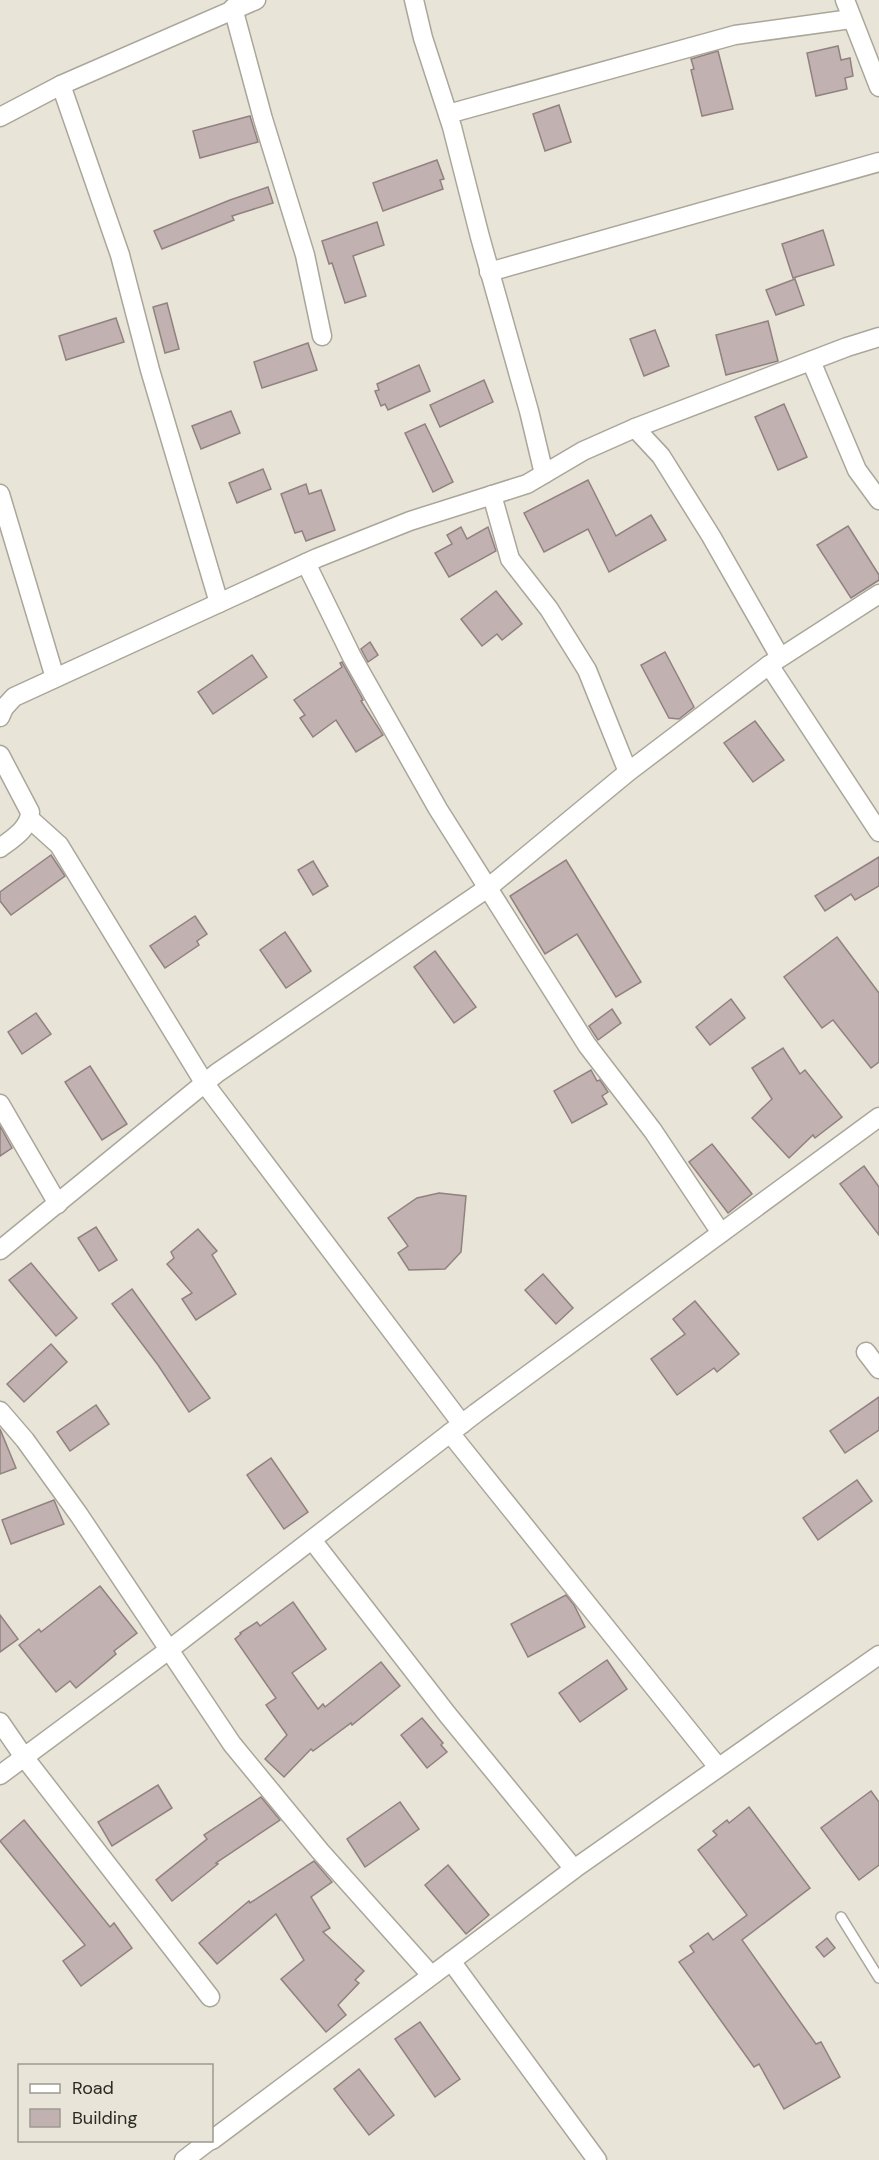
<svg xmlns="http://www.w3.org/2000/svg" width="879" height="2160" font-family="'DM Sans',sans-serif">
<rect width="100%" height="100%" fill="#e8e4d7"/>
<g fill="#c1b2b1" stroke="#918281" stroke-width="1.5">
<polygon points="838,46 841,60 850,58 853,76 845,78 847,89 816,96 807,53"/>
<polygon points="718,51 733,109 702,116 691,70 694,69 691,59"/>
<polygon points="559,105 571,142 545,151 533,114"/>
<polygon points="250,116 258,142 200,158 193,131"/>
<polygon points="437,160 444,179 440,180 443,189 383,211 373,183"/>
<polygon points="268,187 273,203 232,216 234,220 162,249 154,231 230,200"/>
<polygon points="377,222 384,245 353,256 366,296 345,303 332,263 329,264 322,241"/>
<polygon points="823,230 834,265 793,278 782,244"/>
<polygon points="795,279 804,305 776,315 766,290"/>
<polygon points="167,303 179,349 165,353 153,307"/>
<polygon points="116,318 124,342 66,360 59,336"/>
<polygon points="768,321 778,361 726,375 716,335"/>
<polygon points="655,330 669,366 644,376 630,339"/>
<polygon points="308,343 317,370 262,388 254,362"/>
<polygon points="419,365 430,391 388,410 385,404 381,406 375,391 379,390 377,384"/>
<polygon points="484,380 493,402 440,427 430,405"/>
<polygon points="784,404 807,457 778,470 755,417"/>
<polygon points="231,411 240,433 201,449 192,426"/>
<polygon points="425,424 453,482 433,492 405,433"/>
<polygon points="263,469 271,489 237,503 229,483"/>
<polygon points="588,480 616,536 651,515 666,540 609,572 588,529 544,552 524,513"/>
<polygon points="306,484 309,494 321,490 335,530 306,541 302,531 295,533 281,494"/>
<polygon points="848,526 879,575 879,580 851,598 817,545"/>
<polygon points="461,527 467,539 488,527 496,551 449,577 435,553 452,544 447,535"/>
<polygon points="496,591 522,624 502,640 497,634 482,646 461,619"/>
<polygon points="370,642 378,655 368,662 361,649"/>
<polygon points="665,652 694,707 679,719 669,718 641,665"/>
<polygon points="252,655 267,677 213,714 198,692"/>
<polygon points="342,662 363,700 361,701 383,735 356,752 336,720 313,737 300,718 305,715 294,700 342,667 340,663"/>
<polygon points="755,721 784,760 753,782 724,743"/>
<polygon points="51,855 65,876 11,915 0,901 0,892"/>
<polygon points="879,857 879,886 855,900 851,894 825,911 815,896"/>
<polygon points="566,860 641,982 616,997 577,934 545,954 510,896"/>
<polygon points="313,861 328,886 313,895 298,870"/>
<polygon points="195,916 207,934 197,941 199,945 165,968 150,946"/>
<polygon points="285,932 311,971 286,988 260,950"/>
<polygon points="837,937 879,993 879,1062 871,1068 833,1020 822,1028 784,977"/>
<polygon points="435,951 476,1007 454,1023 414,967"/>
<polygon points="731,999 745,1018 710,1045 696,1027"/>
<polygon points="612,1009 621,1023 598,1040 589,1026"/>
<polygon points="36,1013 51,1034 22,1054 8,1032"/>
<polygon points="783,1048 800,1074 805,1070 842,1117 815,1138 813,1135 789,1158 752,1118 772,1099 752,1068"/>
<polygon points="90,1066 127,1124 102,1140 65,1082"/>
<polygon points="591,1070 597,1081 600,1080 608,1092 602,1096 607,1104 572,1123 554,1091"/>
<polygon points="0,1126 12,1148 0,1156"/>
<polygon points="712,1144 752,1194 728,1213 689,1162"/>
<polygon points="864,1166 879,1187 879,1235 840,1184"/>
<polygon points="439,1193 466,1196 461,1252 445,1269 409,1270 398,1253 408,1246 388,1218 417,1198"/>
<polygon points="96,1227 117,1260 99,1271 78,1238"/>
<polygon points="198,1229 217,1251 212,1255 236,1294 196,1320 182,1299 192,1293 167,1264 174,1258 171,1252"/>
<polygon points="31,1263 77,1318 56,1336 9,1280"/>
<polygon points="543,1274 573,1308 556,1324 525,1290"/>
<polygon points="132,1289 210,1398 189,1412 158,1365 112,1304"/>
<polygon points="695,1301 739,1354 717,1372 714,1368 677,1395 651,1359 685,1334 673,1319"/>
<polygon points="51,1344 67,1362 24,1402 7,1384"/>
<polygon points="879,1397 879,1430 845,1453 830,1431"/>
<polygon points="96,1405 109,1424 70,1451 57,1432"/>
<polygon points="0,1429 16,1468 0,1474"/>
<polygon points="271,1458 308,1512 284,1529 247,1475"/>
<polygon points="857,1480 872,1501 818,1540 803,1518"/>
<polygon points="54,1500 64,1524 11,1544 2,1520"/>
<polygon points="100,1586 137,1633 114,1651 116,1654 76,1688 70,1681 56,1692 19,1645 39,1629 41,1632"/>
<polygon points="566,1595 574,1605 585,1627 528,1657 511,1624"/>
<polygon points="293,1602 326,1649 292,1673 318,1709 323,1704 325,1707 381,1662 400,1686 352,1725 351,1723 313,1751 311,1749 284,1777 265,1759 287,1735 266,1705 276,1698 235,1639 241,1634 240,1633 257,1622 260,1626"/>
<polygon points="0,1615 18,1639 0,1652"/>
<polygon points="607,1660 627,1689 580,1722 559,1693"/>
<polygon points="422,1718 443,1743 441,1745 447,1752 427,1768 401,1735"/>
<polygon points="158,1785 172,1808 112,1846 98,1822"/>
<polygon points="871,1791 879,1802 879,1865 859,1880 821,1828"/>
<polygon points="261,1797 280,1820 216,1863 218,1864 172,1901 156,1880 207,1839 204,1835"/>
<polygon points="400,1802 419,1829 365,1867 347,1839"/>
<polygon points="749,1807 810,1888 742,1940 816,2044 821,2042 840,2077 784,2109 759,2064 754,2067 679,1962 694,1952 690,1946 708,1933 713,1940 747,1915 698,1850 717,1835 713,1831 727,1820 729,1823"/>
<polygon points="24,1820 110,1927 114,1923 132,1948 81,1986 63,1961 85,1945 0,1841"/>
<polygon points="314,1861 332,1882 311,1897 330,1928 323,1932 364,1971 355,1980 359,1983 338,2005 346,2015 326,2032 281,1979 304,1960 276,1914 217,1964 199,1943 249,1901 250,1903"/>
<polygon points="448,1865 489,1915 466,1934 425,1885"/>
<polygon points="827,1938 835,1948 824,1957 816,1947"/>
<polygon points="420,2022 460,2079 435,2097 395,2039"/>
<polygon points="359,2069 394,2115 369,2135 334,2089"/>
</g>
<g fill="none" stroke-linecap="round" stroke-linejoin="round">
<defs>
<polyline id="service" points="841,1917 879,1978"/>
<g id="minor">
<polyline points="414,0 423,38 452,127 480,237 529,411 544,474"/>
<polyline points="845,0 879,87"/>
<polyline points="233,8 263,119 305,255 322,336"/>
<polyline points="61,85 120,255 150,370 219,603"/>
<polyline points="448,114 735,35 851,19"/>
<polyline points="0,117 61,85 256,0"/>
<polyline points="489,272 879,162"/>
<polyline points="811,361 857,470 879,500"/>
<polyline points="635,428 661,456 711,536 780,657"/>
<polyline points="0,494 55,678"/>
<polyline points="492,495 510,559 549,609 587,670 628,772"/>
<polyline points="306,563 352,657 438,809 587,1045 653,1131 721,1233"/>
<polyline points="769,665 879,832"/>
<polyline points="0,717 4,708 14,697 317,558 410,521 527,484 583,451 635,428 847,347 879,337"/>
<path d="M0,755L30,812C30,828 12,839 0,848"/>
<polyline points="30,819 59,845 205,1084 462,1424"/>
<polyline points="0,1104 58,1204"/>
<polyline points="0,1250 217,1073 489,887 628,772 769,665 879,594"/>
<polyline points="866,1352 879,1369"/>
<polyline points="0,1411 25,1440 79,1515 232,1744 320,1851 431,1975"/>
<polyline points="450,1433 718,1767"/>
<polyline points="312,1540 447,1714 574,1869"/>
<polyline points="0,1722 24,1757 210,1997"/>
<polyline points="0,1775 170,1649 476,1413 879,1117"/>
<polyline points="451,1961 597,2160"/>
<polyline points="212,2140 574,1869 879,1655"/>
<polyline points="184,2160 210,2140"/>
</g>
</defs>
<use href="#service" stroke="#aaa69a" stroke-width="12"/>
<use href="#minor" stroke="#aaa69a" stroke-width="21"/>
<use href="#service" stroke="#fff" stroke-width="9"/>
<use href="#minor" stroke="#fff" stroke-width="18"/>
</g>
<rect x="18" y="2064" width="195" height="78" fill="#e8e4d7" stroke="#9c9a90" stroke-width="1.5"/>
<rect x="30" y="2084" width="30" height="9" fill="#ffffff" stroke="#9c9a90" stroke-width="1.5"/>
<text x="72" y="2094" font-size="18" fill="#2b2a25">Road</text>
<rect x="30" y="2109" width="30" height="18" fill="#c1b2b1" stroke="#9c9a90" stroke-width="1.5"/>
<text x="72" y="2124" font-size="18" fill="#2b2a25">Building</text>
</svg>
